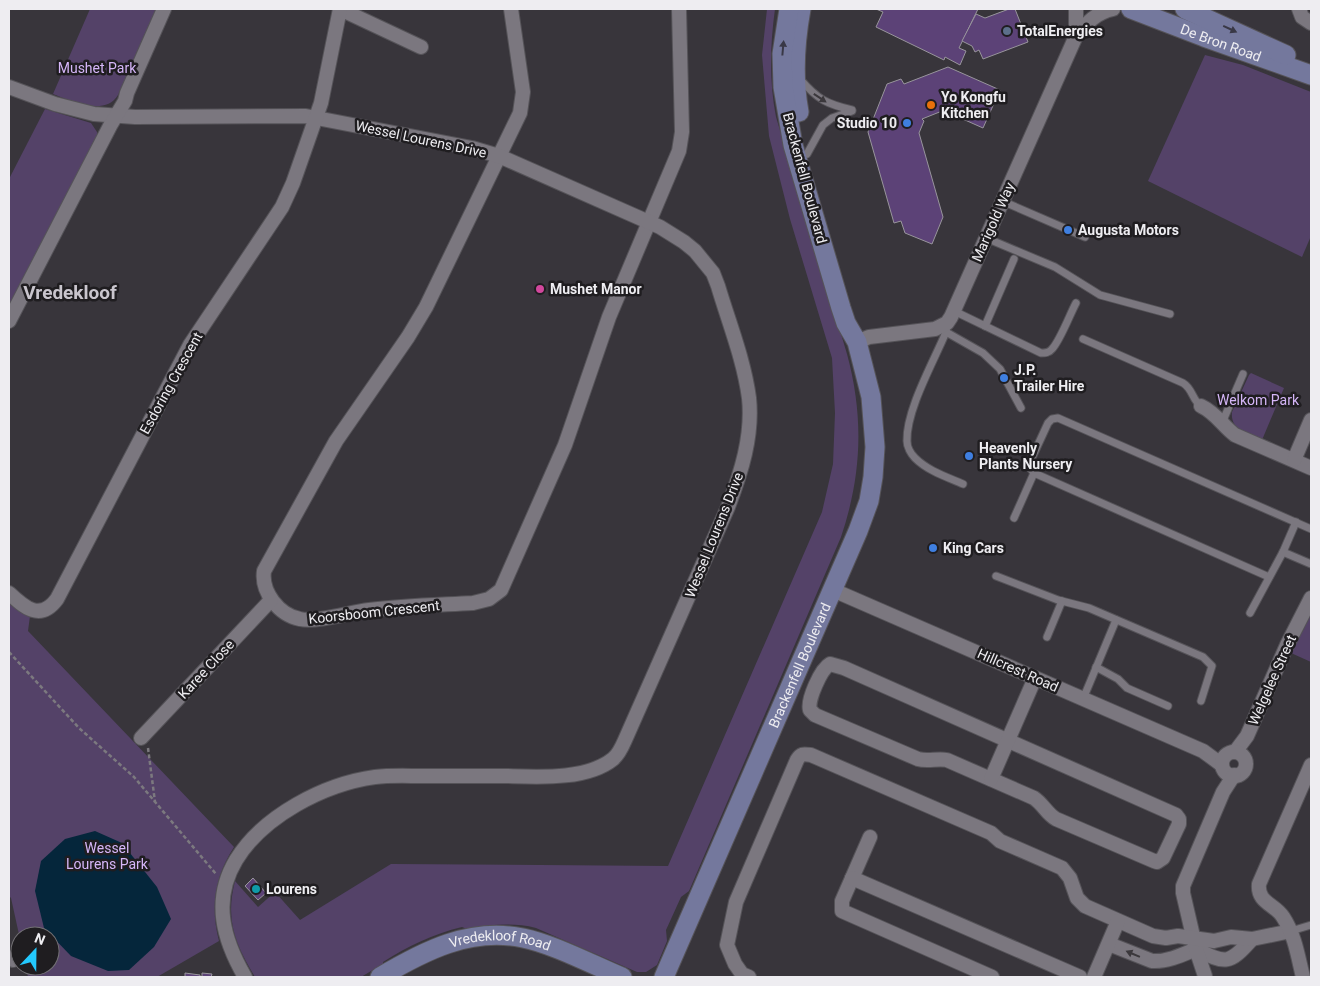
<svg xmlns="http://www.w3.org/2000/svg" width="1320" height="986" font-family="Roboto,sans-serif">
<rect width="100%" height="100%" fill="#38353b"/>
<g fill="#544268">
<path d="M90,9H156L118,95C105,117 71,101 53,94Z"/>
<path d="M767,9H775C770,45 769,81 776,117L847,354C864,417 862,475 841,537L689,891L681,897L666,930L667,941L657,965L646,972H637L536,928C512,922 490,925 467,929L462,927C433,934 408,946 383,962V964L361,977H255C235,944 225,920 235,881L258,907L275,892L300,920L391,864L668,866L822,512L833,464L835,413L832,358L790,219L769,136L762,55Z"/>
<polygon points="1205,55 1243,65 1311,92 1311,236 1302,257 1148,181"/>
<polygon points="45,109 91,123 97,132 97,139 9,309 9,179"/>
<path d="M1251,373L1284,388L1262,440C1248,434 1230,430 1232,412L1249,375Z"/>
<path d="M9,600L19,611L30,616L28,631L234,847C215,876 210,907 219,941L157,977H28L26,966H50V936H20V939L11,898L9,896Z"/>
<polygon points="1311,615 1311,662 1291,653"/>
</g>
<polygon fill="#05263b" points="95,831 122,843 157,887 171,919 154,947 129,970 108,971 71,956 44,928 35,891 41,861 65,839"/>
<g fill="#5c4277" stroke="#98959c">
<polygon points="876,9 978,9 959,48 966,51 960,65 945,57 944,60 876,27 883,12"/>
<polygon points="1009,9 1015,9 1028,42 983,59 979,50 975,52 972,46 962,41 976,14 985,18"/>
<polygon points="948,67 1000,90 983,128 947,112 947,109 922,119 924,121 919,133 943,217 932,244 905,233 901,221 894,223 868,132 887,84 901,79 904,84"/>
<polygon points="253,878 266,893 258,900 245,886"/>
<polygon points="185,973 200,975 200,977 185,977"/>
<polygon points="202,973 212,974 211,977 202,977"/>
</g>
<g fill="none" stroke-linecap="round" stroke-linejoin="round">
<defs>
<g id="lane">
<path d="M800,79C818,100 827,104 852,110"/>
<polyline points="807,154 823,125 832,118 852,111"/>
<polyline points="1002,201 1085,237"/>
<polyline points="986,238 1055,267 1100,295 1170,314"/>
<path d="M954,311L1041,353C1045,353 1049,353 1052,349C1060,341 1070,314 1076,303"/>
<path d="M947,323L946,332C934,361 906,410 907,441C907,447 911,454 915,458C928,471 947,477 963,484"/>
<polyline points="985,326 1014,259"/>
<polyline points="946,332 983,353 1000,369 1021,408"/>
<path d="M1083,339L1183,383C1193,389 1192,400 1201,406"/>
<polyline points="1222,423 1243,374"/>
<polyline points="1014,518 1034,473"/>
<polyline points="1296,522 1283,552 1311,564"/>
<polyline points="996,576 1058,600 1089,608 1203,657 1212,666 1201,701"/>
<polyline points="1269,577 1034,473 1030,468 1030,462 1048,423 1052,419 1058,418 1311,529"/>
<polyline points="1250,613 1283,552"/>
<polyline points="1047,637 1062,601"/>
<polyline points="1096,667 1118,679 1127,688 1168,706"/>
<polyline points="1083,699 1116,620"/>
<polyline points="1291,931 1311,925"/>
</g>
<g id="street">
<polyline points="340,9 421,47"/>
<path d="M511,9L523,92L520,113L426,307L408,337L336,441L264,571C261,592 279,615 300,619C317,623 350,612 369,610C403,606 438,605 473,603L489,599L501,590L565,445L609,317L679,151L682,132L679,9"/>
<polyline points="1076,9 1076,36"/>
<polyline points="1299,9 1302,17 1311,23"/>
<path d="M9,87L55,104L94,114L135,117L306,116L472,148L499,156L660,227L684,242L695,251L713,273L718,286C729,323 744,360 749,398C753,436 741,473 728,507L625,740C622,747 619,754 613,759C587,780 539,777 507,776C479,776 452,776 424,776C408,776 391,775 375,777C324,784 263,816 236,860C212,900 223,939 245,977"/>
<polyline points="9,321 110,126 125,101 127,93 164,9"/>
<path d="M857,342L869,337L935,329L947,323L951,317L1076,36C1087,23 1095,13 1113,9"/>
<path d="M1201,406C1216,413 1223,426 1235,435L1311,468"/>
<polyline points="1294,460 1311,420"/>
<polyline points="833,590 1203,751 1222,765"/>
<path d="M9,593C24,607 40,622 57,599L190,345L282,207L293,183L321,103L340,9"/>
<path d="M830,664L844,668L1176,815L1179,819V824L1163,858L1157,862L1154,861L1056,819C1047,814 1043,804 1034,798L947,760C937,758 928,762 918,759L815,715L810,710C807,700 821,669 830,664Z"/>
<polyline points="141,738 271,600"/>
<polyline points="1235,752 1247,736 1287,645 1311,598"/>
<circle cx="1234" cy="764" r="12"/>
<polyline points="991,779 1035,678"/>
<polyline points="870,837 842,901 842,911 992,977"/>
<polyline points="852,878 1080,977"/>
<path d="M1109,944L1152,961C1167,962 1182,955 1196,949C1226,964 1229,965 1252,939"/>
<polyline points="9,958 13,960"/>
<polyline points="1205,976 1196,949 1183,893 1183,886 1223,792 1234,775"/>
<path d="M749,977L742,974L735,964L727,945L736,902L797,760C801,753 804,754 811,755L991,833L1000,841L1062,868L1070,878L1077,898L1085,906L1153,936L1166,938L1178,936L1214,941L1231,937L1252,939L1291,931"/>
<polyline points="1094,977 1118,921"/>
<path d="M1303,977C1298,957 1295,935 1283,917C1275,904 1257,903 1259,884L1311,765"/>
</g>
<g id="secondary">
<path id="s1" d="M1131,9L1204,37L1311,75"/>
<polyline points="1185,9 1286,55"/>
<path d="M799,112C793,79 795,42 801,9"/>
<path id="s2" d="M380,977C424,951 470,927 523,938C553,944 593,965 622,977"/>
<path id="s3" d="M664,977L858,531L869,501L873,477L875,447L871,397L857,342L846,323L841,308L793,145L783,87L782,54L789,9"/>
</g>
</defs>
<use href="#lane" stroke="#555358" stroke-width="9"/>
<use href="#street" stroke="#555358" stroke-width="16"/>
<use href="#secondary" stroke="#555358" stroke-width="21"/>
<g stroke="#7c797f" stroke-width="2.5" stroke-dasharray="4 2.5" stroke-linecap="butt">
<polyline points="9,652 79,728 134,777 216,874"/>
<polyline points="148,748 155,802"/>
</g>
<use href="#lane" stroke="#7b777f" stroke-width="7"/>
<use href="#street" stroke="#7b777f" stroke-width="14"/>
<use href="#secondary" stroke="#74789d" stroke-width="19"/>
</g>
<defs><path id="oneway-solid" d="M-6-.8H1V-3.2L6.5 0L1 3.2V.8H-6Z" transform="scale(1.25)"/></defs>
<g fill="#393846">
<use href="#oneway-solid" transform="translate(1230 29) rotate(25)"/>
<use href="#oneway-solid" transform="translate(783 48) rotate(-85)"/>
</g>
<g fill="#3b383c">
<use href="#oneway-solid" transform="translate(820 98) rotate(34)"/>
<use href="#oneway-solid" transform="translate(1133 954) rotate(-157)"/>
</g>
<circle fill="#5c6f8a" stroke="#1f1d20" stroke-width="2" cx="1007" cy="31" r="5"/>
<circle fill="#e8710a" stroke="#1f1d20" stroke-width="2" cx="931" cy="105" r="5"/>
<g fill="#3f7fe0" stroke="#1f1d20" stroke-width="2">
<circle cx="907" cy="123" r="5"/>
<circle cx="1068" cy="230" r="5"/>
<circle cx="1004" cy="378" r="5"/>
<circle cx="969" cy="456" r="5"/>
<circle cx="933" cy="548" r="5"/>
</g>
<circle fill="#d1479c" stroke="#1f1d20" stroke-width="2" cx="540" cy="289" r="5"/>
<circle fill="#0f9aa8" stroke="#1f1d20" stroke-width="2" cx="256" cy="889" r="5"/>
<g text-anchor="middle" stroke-width="5" stroke-linejoin="round" paint-order="stroke">
<g font-size="14" font-weight="bold" fill="#eeedf1" stroke="#1f1d20" text-anchor="start">
<text x="1017" y="36">TotalEnergies</text>
<text x="941" y="102">Yo Kongfu<tspan x="941" dy="16">Kitchen</tspan></text>
<text x="897" y="128" text-anchor="end">Studio 10</text>
<text x="1078" y="235">Augusta Motors</text>
<text x="550" y="294">Mushet Manor</text>
<text x="1014" y="375">J.P.<tspan x="1014" dy="16">Trailer Hire</tspan></text>
<text x="979" y="453">Heavenly<tspan x="979" dy="16">Plants Nursery</tspan></text>
<text x="943" y="553">King Cars</text>
<text x="266" y="894">Lourens</text>
</g>
<g font-size="14" fill="#eeedf1" stroke="#1f1d20">
<text dy="5" stroke="none"><textPath href="#s1" startOffset="96">De Bron Road</textPath></text>
<text transform="translate(421 139) rotate(12)" y="5">Wessel Lourens Drive</text>
<text transform="translate(805 178) rotate(75)" y="5">Brackenfell Boulevard</text>
<text transform="translate(993 222) rotate(-66)" y="5">Marigold Way</text>
<text transform="translate(171 383) rotate(-61)" y="5">Esdoring Crescent</text>
<text transform="translate(714 535) rotate(-68)" y="5">Wessel Lourens Drive</text>
<text transform="translate(374 612) rotate(-6)" y="5">Koorsboom Crescent</text>
<text dy="5" stroke="none"><textPath href="#s3" startOffset="340">Brackenfell Boulevard</textPath></text>
<text transform="translate(206 669) rotate(-47)" y="5">Karee Close</text>
<text transform="translate(1018 670) rotate(24)" y="5">Hillcrest Road</text>
<text transform="translate(1272 680) rotate(-66)" y="5">Welgelee Street</text>
<text dy="5" stroke="none"><textPath href="#s2" startOffset="129">Vredekloof Road</textPath></text>
</g>
<g font-size="14" fill="#d5b6f8" stroke="#1f1d20">
<text x="97" y="73">Mushet Park</text>
<text x="1258" y="405">Welkom Park</text>
<text x="107" y="853">Wessel<tspan x="107" dy="16">Lourens Park</tspan></text>
</g>
<g font-size="19" font-weight="bold" fill="#c9c5cd" stroke="#1f1d20">
<text x="70" y="299">Vredekloof</text>
</g>
</g>
<rect width="1320" height="986" fill="none" stroke="#eeedf1" stroke-width="20"/>
<g transform="translate(35 951) rotate(22)"><circle r="24" fill="#1f1d20" stroke="#727074"/>
<path d="M0-4L9 19L0 12L-9 19Z" fill="#23c9fe"/>
<text y="-8" font-size="14" font-weight="bold" text-anchor="middle" fill="#eeedf1">N</text>
</g>
</svg>
